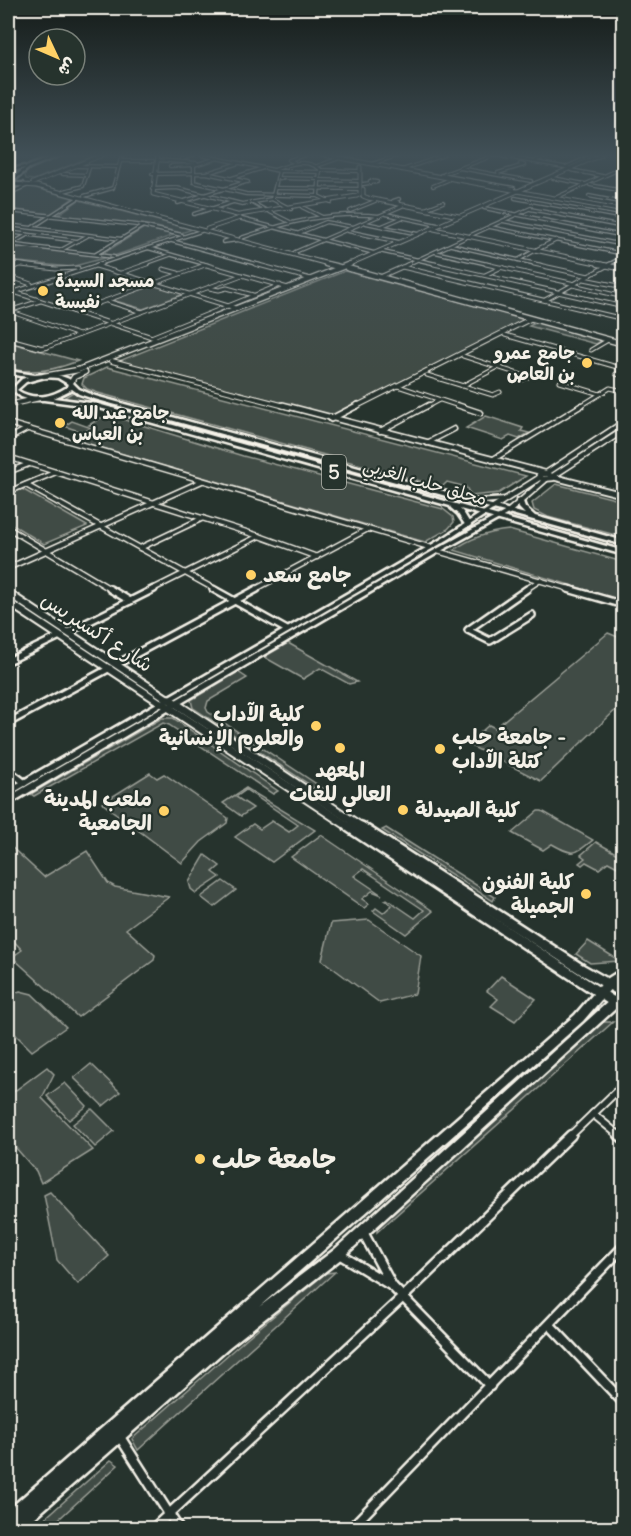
<svg xmlns="http://www.w3.org/2000/svg" width="631" height="1536" font-family="Delius,'Playpen Sans Arabic',sans-serif">
<rect width="100%" height="100%" fill="#26332d"/>
<filter id="ink" filterUnits="userSpaceOnUse"><feTurbulence type="fractalNoise" baseFrequency=".0167" numOctaves="2"/><feDisplacementMap in="SourceGraphic" scale="12" xChannelSelector="R" yChannelSelector="G"/><feConvolveMatrix kernelMatrix="1 2 1 2 8 2 1 2 1" color-interpolation-filters="sRGB"/></filter>
<g filter="url(#ink)">
<g fill="#414b45" stroke="#9a9e96" stroke-width="1.5">
<polygon points="62,155 95,155 34,180 26,179 24,172"/>
<polygon points="28,187 32,187 73,198 51,214 8,209 8,195"/>
<polygon points="79,200 190,229 190,230 181,233 148,225 58,215"/>
<polygon points="144,228 174,235 114,256 102,254"/>
<polygon points="24,247 108,257 71,267 8,261 8,249"/>
<polygon points="345,271 525,319 333,416 119,361"/>
<polygon points="154,285 184,294 143,309 112,300"/>
<polygon points="537,322 603,340 596,344 529,326"/>
<path d="M8,342L78,361C55,370 32,375 8,368Z"/>
<polygon points="107,367 526,476 499,493 471,496 466,487 447,482 442,487 98,393 87,389 82,384 84,378"/>
<polygon points="75,391 120,407 485,508 479,510 88,401 63,398"/>
<polygon points="88,414 101,418 115,417 243,456 443,509 453,517 454,522 448,529 425,542 72,439 90,429 82,432 64,426 72,421 91,428 94,426 89,425 99,419"/>
<polygon points="486,416 523,428 521,431 529,433 519,439 510,436 503,440 466,428"/>
<polygon points="556,484 623,501 623,537 548,517 534,510 532,503"/>
<polygon points="22,489 87,526 44,544 8,522 8,495"/>
<path d="M509,530L623,562V601L454,550C470,538 490,532 509,530Z"/>
<polygon points="608,633 623,639 623,703 541,781 467,744 489,725 495,728"/>
<polygon points="288,643 357,682 349,684 320,668 303,679 264,657"/>
<polygon points="238,672 247,678 208,701 206,708 208,712 324,789 322,793 193,708 191,700"/>
<polygon points="162,718 173,718 278,791 273,794 169,725 163,723 34,796 31,794"/>
<polygon points="150,773 157,778 164,774 228,818 227,823 201,842 182,863 102,803"/>
<polygon points="246,788 315,830 272,862 235,837 253,824 260,829 272,821 289,832 298,825 246,790 236,797 253,808 241,816 223,803"/>
<path d="M538,811H542L593,840C574,855 573,856 552,844L543,850L512,833Z"/>
<polygon points="386,828 495,897 493,901 382,830"/>
<polygon points="321,835 433,911 406,934 373,911 376,908 383,913 392,905 385,900 387,899 415,918 424,910 363,869 354,876 382,895 372,891 362,899 369,904 364,908 291,857"/>
<polygon points="596,842 623,857 623,870 608,862 599,869 586,862 582,865 579,863 585,858 581,855"/>
<polygon points="8,844 44,877 87,851 108,883 115,887 169,897 126,929 155,955 154,960 78,1017 12,957 22,950 8,935"/>
<polygon points="205,855 220,866 213,872 220,877 196,893 191,889 189,882"/>
<polygon points="223,881 236,890 214,907 201,897"/>
<polygon points="369,920 421,956 415,994 380,1003 322,960 331,923"/>
<polygon points="588,941 620,961 590,963 576,954"/>
<polygon points="501,976 536,999 515,1021 491,1006 498,999 487,991"/>
<polygon points="20,991 32,994 66,1027 32,1051 8,1027 8,995"/>
<polygon points="603,1022 613,1022 377,1232 377,1228 441,1163 594,1027"/>
<polygon points="91,1064 120,1092 103,1106 74,1078"/>
<polygon points="47,1067 54,1074 42,1098 93,1150 41,1183 36,1171 8,1139 8,1096"/>
<polygon points="65,1083 87,1106 69,1120 47,1096"/>
<polygon points="92,1109 114,1131 95,1147 73,1124"/>
<polygon points="50,1192 109,1256 78,1284 57,1260 44,1195"/>
<polygon points="335,1272 138,1450 132,1439 248,1337 326,1273"/>
<polygon points="111,1460 118,1465 49,1528 34,1528"/>
</g>
<g fill="none" stroke-linecap="round" stroke-linejoin="round">
<defs>
<g id="minor-far5">
<polyline points="201,155 279,171 272,199 291,209"/>
<polyline points="494,155 570,168"/>
<polyline points="218,158 194,165 194,182 246,194 318,196"/>
<polyline points="182,159 194,155"/>
<polyline points="157,160 197,163"/>
<polyline points="120,161 153,161"/>
<polyline points="535,161 550,155"/>
<polyline points="294,162 289,160 305,155"/>
<polyline points="372,164 399,155"/>
<polyline points="77,166 118,167"/>
<polyline points="170,166 194,165"/>
<polyline points="317,166 337,159"/>
<polyline points="566,167 593,155"/>
<polyline points="460,168 531,181"/>
<path d="M274,170C290,164 306,158 320,169L318,196L331,202"/>
<polyline points="320,170 359,171"/>
<polyline points="402,170 444,155"/>
<polyline points="571,170 602,176"/>
<polyline points="279,171 320,172"/>
<polyline points="207,173 239,163"/>
<polyline points="498,173 524,165 520,164"/>
<polyline points="63,174 87,175"/>
<polyline points="152,174 206,173 248,182"/>
<polyline points="444,174 495,155"/>
<polyline points="441,175 514,188"/>
<polyline points="232,178 263,168"/>
<polyline points="277,178 319,179"/>
<polyline points="553,178 585,184"/>
<polyline points="319,180 359,181"/>
<polyline points="363,184 377,182 370,181 370,183"/>
<polyline points="590,185 624,191"/>
<polyline points="433,186 448,180"/>
<polyline points="275,188 360,189"/>
<polyline points="152,189 177,188 242,204 272,199"/>
<polyline points="64,191 83,186 89,168"/>
<polyline points="8,194 28,185"/>
<polyline points="84,196 113,188 122,155"/>
<polyline points="589,196 620,202"/>
<polyline points="515,198 624,218"/>
<polyline points="555,198 624,167"/>
<polyline points="251,202 267,211"/>
<polyline points="178,203 246,182"/>
<polyline points="395,203 398,202 393,201 399,199"/>
<polyline points="302,207 322,217"/>
<polyline points="484,208 624,236"/>
<polyline points="425,209 443,202"/>
<polyline points="530,209 624,227"/>
<polyline points="8,211 137,225 182,235"/>
<polyline points="350,211 375,201"/>
<polyline points="270,212 290,222"/>
<polyline points="194,214 233,202"/>
<polyline points="386,214 438,225"/>
<polyline points="238,218 374,253"/>
<polyline points="503,221 624,245"/>
<polyline points="366,223 418,234"/>
<polyline points="8,225 122,239"/>
<polyline points="382,226 401,218"/>
<polyline points="33,227 78,198"/>
<polyline points="490,227 624,254"/>
<polyline points="348,231 399,242"/>
<polyline points="8,232 77,241"/>
<polyline points="299,233 326,222 353,227"/>
<polyline points="471,235 531,208"/>
<path d="M241,238C287,222 331,211 380,216"/>
<polyline points="232,239 223,242 238,240"/>
<polyline points="172,241 260,265"/>
<polyline points="8,244 114,257"/>
<polyline points="9,245 27,235"/>
<polyline points="451,245 541,265"/>
<polyline points="148,248 208,265"/>
<polyline points="61,250 87,236"/>
<polyline points="379,251 441,265"/>
<polyline points="295,252 402,206"/>
<polyline points="435,252 492,265"/>
<polyline points="96,254 143,226"/>
<polyline points="518,260 538,249"/>
<polyline points="8,263 25,265"/>
<polyline points="96,265 201,231"/>
<polyline points="142,265 170,255"/>
<polyline points="406,265 469,236"/>
<polyline points="608,265 624,256"/>
</g>
<g id="minor-far4">
<polyline points="13,264 56,269 78,268"/>
<polyline points="203,264 288,288"/>
<polyline points="255,264 311,279"/>
<polyline points="434,264 624,307"/>
<polyline points="486,264 575,284"/>
<polyline points="534,264 589,276"/>
<polyline points="96,266 235,308"/>
<polyline points="402,267 624,319"/>
<polyline points="8,269 20,265"/>
<polyline points="163,269 178,273"/>
<polyline points="121,273 147,264"/>
<polyline points="485,275 502,267"/>
<polyline points="8,276 31,284"/>
<polyline points="382,276 409,264"/>
<polyline points="584,279 624,287"/>
<polyline points="573,285 624,297"/>
<polyline points="209,288 219,290 227,288 253,295"/>
<polyline points="8,290 158,339"/>
<polyline points="8,294 101,264"/>
<polyline points="545,300 610,264"/>
<polyline points="107,301 142,312"/>
<polyline points="9,311 79,335"/>
<polyline points="9,311 40,301"/>
<polyline points="74,312 205,265"/>
<polyline points="505,335 624,369"/>
<polyline points="151,337 280,285"/>
<polyline points="47,347 242,275"/>
<polyline points="591,350 608,340"/>
<polyline points="463,356 528,377 522,380"/>
<polyline points="624,370 616,374 624,376"/>
<polyline points="427,375 493,395 500,392"/>
<polyline points="560,382 600,394"/>
<polyline points="398,386 462,407"/>
<polyline points="462,386 521,355"/>
<polyline points="426,407 439,400"/>
<polyline points="579,407 610,388 624,391"/>
</g>
<g id="minor-far3">
<polyline points="457,405 481,413"/>
<polyline points="8,423 429,547"/>
<polyline points="380,431 429,405"/>
<polyline points="8,439 27,429"/>
<polyline points="427,443 454,429"/>
<polyline points="8,457 259,536 317,557"/>
<polyline points="492,460 582,405"/>
<polyline points="8,472 29,464"/>
<polyline points="26,485 216,590"/>
<polyline points="8,492 56,472"/>
<polyline points="8,528 112,590"/>
<polyline points="140,548 203,518"/>
<polyline points="437,551 573,590"/>
<polyline points="8,568 202,481"/>
<polyline points="151,590 259,536"/>
<polyline points="254,590 366,530"/>
<polyline points="525,590 540,580"/>
</g>
<g id="minor-far2">
<polyline points="110,589 130,601"/>
<polyline points="213,589 287,630"/>
<polyline points="527,589 468,630 490,641 532,615"/>
<polyline points="568,589 624,605"/>
<polyline points="68,632 154,589"/>
<polyline points="8,661 60,636"/>
<polyline points="117,664 257,589"/>
<polyline points="8,723 110,668"/>
<polyline points="8,770 25,783"/>
</g>
<g id="minor-far1">
<polyline points="593,1114 621,1137"/>
<polyline points="569,1137 624,1084"/>
</g>
<g id="minor">
<polyline points="619,1135 624,1139"/>
<polyline points="339,1254 392,1286 363,1232"/>
<polyline points="392,1286 490,1386"/>
<polyline points="550,1325 624,1403"/>
<polyline points="120,1437 178,1528"/>
<polyline points="154,1528 403,1297 571,1135"/>
<polyline points="351,1528 624,1246"/>
</g>
<g id="tertiary-far3">
<polyline points="158,155 153,194 237,215"/>
<polyline points="324,155 624,211"/>
<polyline points="33,183 102,155"/>
<polyline points="363,189 363,196 368,198 459,216"/>
<polyline points="239,215 357,196 360,194 360,167"/>
<polyline points="207,229 240,218"/>
<polyline points="434,229 606,265"/>
<polyline points="538,249 556,240"/>
</g>
<g id="tertiary-far2">
<polyline points="598,264 624,269"/>
<polyline points="8,339 41,348 47,347"/>
<polyline points="112,361 289,407"/>
<polyline points="8,396 15,389"/>
<polyline points="8,405 40,398"/>
<polyline points="355,407 530,319"/>
</g>
<g id="tertiary-far1">
<polyline points="283,405 549,474 553,478 542,479 539,475 543,474"/>
<polyline points="331,419 358,405"/>
<polyline points="545,474 624,422"/>
<polyline points="553,476 624,430"/>
<polyline points="553,477 624,495"/>
<polyline points="492,508 539,478"/>
<polyline points="508,512 545,480"/>
</g>
<g id="tertiary">
<polyline points="8,593 168,699"/>
<polyline points="8,602 161,703"/>
</g>
<g id="secondary-far3">
<polyline points="8,184 37,186 332,265"/>
<polyline points="347,265 601,155"/>
</g>
<g id="secondary-far2">
<polyline points="326,264 339,267"/>
<polyline points="347,268 624,344"/>
<polyline points="44,376 78,370 350,264"/>
<polyline points="70,384 74,377 85,372"/>
</g>
<g id="secondary-far1">
<polyline points="169,699 363,828"/>
<polyline points="162,703 351,828"/>
</g>
<g id="secondary">
<polyline points="349,827 624,1009"/>
<polyline points="361,827 581,969 624,993"/>
</g>
<g id="primary">
<polygon points="492,506 494,507 494,509 449,539 11,794 8,795 8,789 445,537"/>
<polygon points="508,510 510,511 510,513 439,552 11,803 8,804 8,797 435,550"/>
<polygon points="624,968 624,978 613,986 583,1021 259,1307 334,1250 620,991 624,990 624,1001 342,1258 229,1347 23,1528 8,1528 8,1510 575,1015 605,980"/>
</g>
<g id="trunk">
<polygon points="56,155 61,155 29,168 16,179 13,178 25,168 8,172 8,170 24,166 26,167"/>
<polygon points="23,183 24,185 8,186 8,184"/>
<path d="M8,371L35,375L45,374L61,376L69,379L79,389L95,396L476,500L506,498L507,499L504,501L484,503L525,514L519,508L517,500L522,499L525,507L535,516L624,541V545L91,398L79,394L72,389L54,398L98,404L624,551V555L460,509L463,512L471,525L468,527L466,526L458,514L451,508L450,506L96,407L44,400H30L21,397L8,386V382L14,387L22,379L28,377L8,374ZM45,377L58,378L68,384L67,387C52,397 33,401 17,390L26,382Z"/>
</g>
</defs>
<use href="#minor-far5" stroke="#f4f1e8" stroke-width="4.5"/>
<use href="#minor-far4" stroke="#f4f1e8" stroke-width="5"/>
<use href="#minor-far3" stroke="#f4f1e8" stroke-width="7"/>
<use href="#minor-far2" stroke="#f4f1e8" stroke-width="10"/>
<use href="#minor-far1" stroke="#f4f1e8" stroke-width="10"/>
<use href="#minor" stroke="#f4f1e8" stroke-width="13"/>
<use href="#tertiary-far3" stroke="#f4f1e8" stroke-width="5"/>
<use href="#tertiary-far2" stroke="#f4f1e8" stroke-width="6"/>
<use href="#tertiary-far1" stroke="#f4f1e8" stroke-width="8"/>
<use href="#tertiary" stroke="#f4f1e8" stroke-width="10"/>
<use href="#secondary-far3" stroke="#f4f1e8" stroke-width="5"/>
<use href="#secondary-far2" stroke="#f4f1e8" stroke-width="7"/>
<use href="#secondary-far1" stroke="#f4f1e8" stroke-width="11"/>
<use href="#secondary" stroke="#f4f1e8" stroke-width="14"/>
<use href="#primary" stroke="#f4f1e8" stroke-width="5"/>
<use href="#trunk" stroke="#f4f1e8" stroke-width="5"/>
<use href="#minor-far5" stroke="#26332d" stroke-width="2"/>
<use href="#minor-far4" stroke="#26332d" stroke-width="3"/>
<use href="#minor-far3" stroke="#26332d" stroke-width="4"/>
<use href="#minor-far2" stroke="#26332d" stroke-width="5"/>
<use href="#minor-far1" stroke="#26332d" stroke-width="6"/>
<use href="#minor" stroke="#26332d" stroke-width="8"/>
<use href="#tertiary-far3" stroke="#26332d" stroke-width="3"/>
<use href="#tertiary-far2" stroke="#26332d" stroke-width="4"/>
<use href="#tertiary-far1" stroke="#26332d" stroke-width="4.5"/>
<use href="#tertiary" stroke="#26332d" stroke-width="6"/>
<use href="#secondary-far3" stroke="#26332d" stroke-width="3"/>
<use href="#secondary-far2" stroke="#26332d" stroke-width="4.5"/>
<use href="#secondary-far1" stroke="#26332d" stroke-width="7"/>
<use href="#secondary" stroke="#26332d" stroke-width="9"/>
<use href="#primary" fill="#26332d" fill-rule="evenodd"/>
<use href="#trunk" fill="#26332d" fill-rule="evenodd"/>
</g>
</g>
<linearGradient id="sky" x2="0" y2="1"><stop stop-color="#151c19"/><stop offset="0.42" stop-color="#415057"/><stop offset="1" stop-color="#415057" stop-opacity="0"/></linearGradient>
<rect width="631" height="370" fill="url(#sky)"/>
<g fill="#ffd166" stroke="#26332d" stroke-width="2">
<circle cx="43" cy="291" r="6"/>
<circle cx="587" cy="363" r="6"/>
<circle cx="60" cy="423" r="6"/>
<circle cx="251" cy="575" r="6"/>
<circle cx="316" cy="726" r="6"/>
<circle cx="340" cy="748" r="6"/>
<circle cx="440" cy="749" r="6"/>
<circle cx="403" cy="810" r="6"/>
<circle cx="164" cy="811" r="6"/>
<circle cx="586" cy="894" r="6"/>
<circle cx="200" cy="1159" r="6"/>
</g>
<g text-anchor="middle" stroke-width="4.5" stroke-linejoin="round" paint-order="stroke">
<g font-size="18" font-weight="bold" fill="#f4f1e8" stroke="#26332d" text-anchor="start">
<text x="55" y="287">مسجد السيدة<tspan x="55" dy="21">نفيسة</tspan></text>
<text x="575" y="359" text-anchor="end">جامع عمرو<tspan x="575" dy="21">بن العاص</tspan></text>
<text x="72" y="419">جامع عبد الله<tspan x="72" dy="21">بن العباس</tspan></text>
</g>
<g font-size="18" fill="#f4f1e8" stroke="#26332d">
<text transform="translate(425 482) rotate(16)" y="6">محلق حلب الغربي</text>
</g>
<rect fill="#26332d" stroke="#b6b8b0" stroke-width="1.5" x="322" y="455" width="24" height="34" rx="4.5"/>
<g font-size="20" font-weight="bold" fill="#f4f1e8">
<text x="334" y="479">5</text>
</g>
<g font-size="21" font-weight="bold" fill="#f4f1e8" stroke="#26332d" text-anchor="start">
<text x="263" y="582">جامع سعد</text>
<text x="304" y="721" text-anchor="end">كلية الآداب<tspan x="304" dy="24">والعلوم الإنسانية</tspan></text>
<text x="452" y="744">جامعة حلب -<tspan x="452" dy="24">كتلة الآداب</tspan></text>
<text x="340" y="777" text-anchor="middle">المعهد<tspan x="340" dy="24">العالي للغات</tspan></text>
<text x="152" y="806" text-anchor="end">ملعب المدينة<tspan x="152" dy="24">الجامعية</tspan></text>
<text x="415" y="817">كلية الصيدلة</text>
<text x="574" y="889" text-anchor="end">كلية الفنون<tspan x="574" dy="24">الجميلة</tspan></text>
</g>
<g font-size="21" fill="#f4f1e8" stroke="#26332d">
<text transform="translate(97 632) rotate(33)" y="7">شارع أكسبريس</text>
</g>
<g font-size="26" font-weight="bold" fill="#f4f1e8" stroke="#26332d" text-anchor="start">
<text x="212" y="1168">جامعة حلب</text>
</g>
</g>
<rect width="631" height="1536" fill="none" stroke="#26332d" stroke-width="30"/>
<rect x="15" y="15" width="601" height="1506" fill="none" stroke="#f4f1e8" stroke-width="2" filter="url(#ink)"/>
<g transform="translate(57 57) rotate(134)"><circle r="28" fill="#26332d" stroke="#787f78" stroke-width="1.5"/>
<path d="M0-4.5L10 22L0 15L-10 22Z" fill="#ffd166"/>
<text y="-9" font-size="16" font-weight="bold" text-anchor="middle" fill="#f4f1e8">ش</text>
</g>
</svg>
